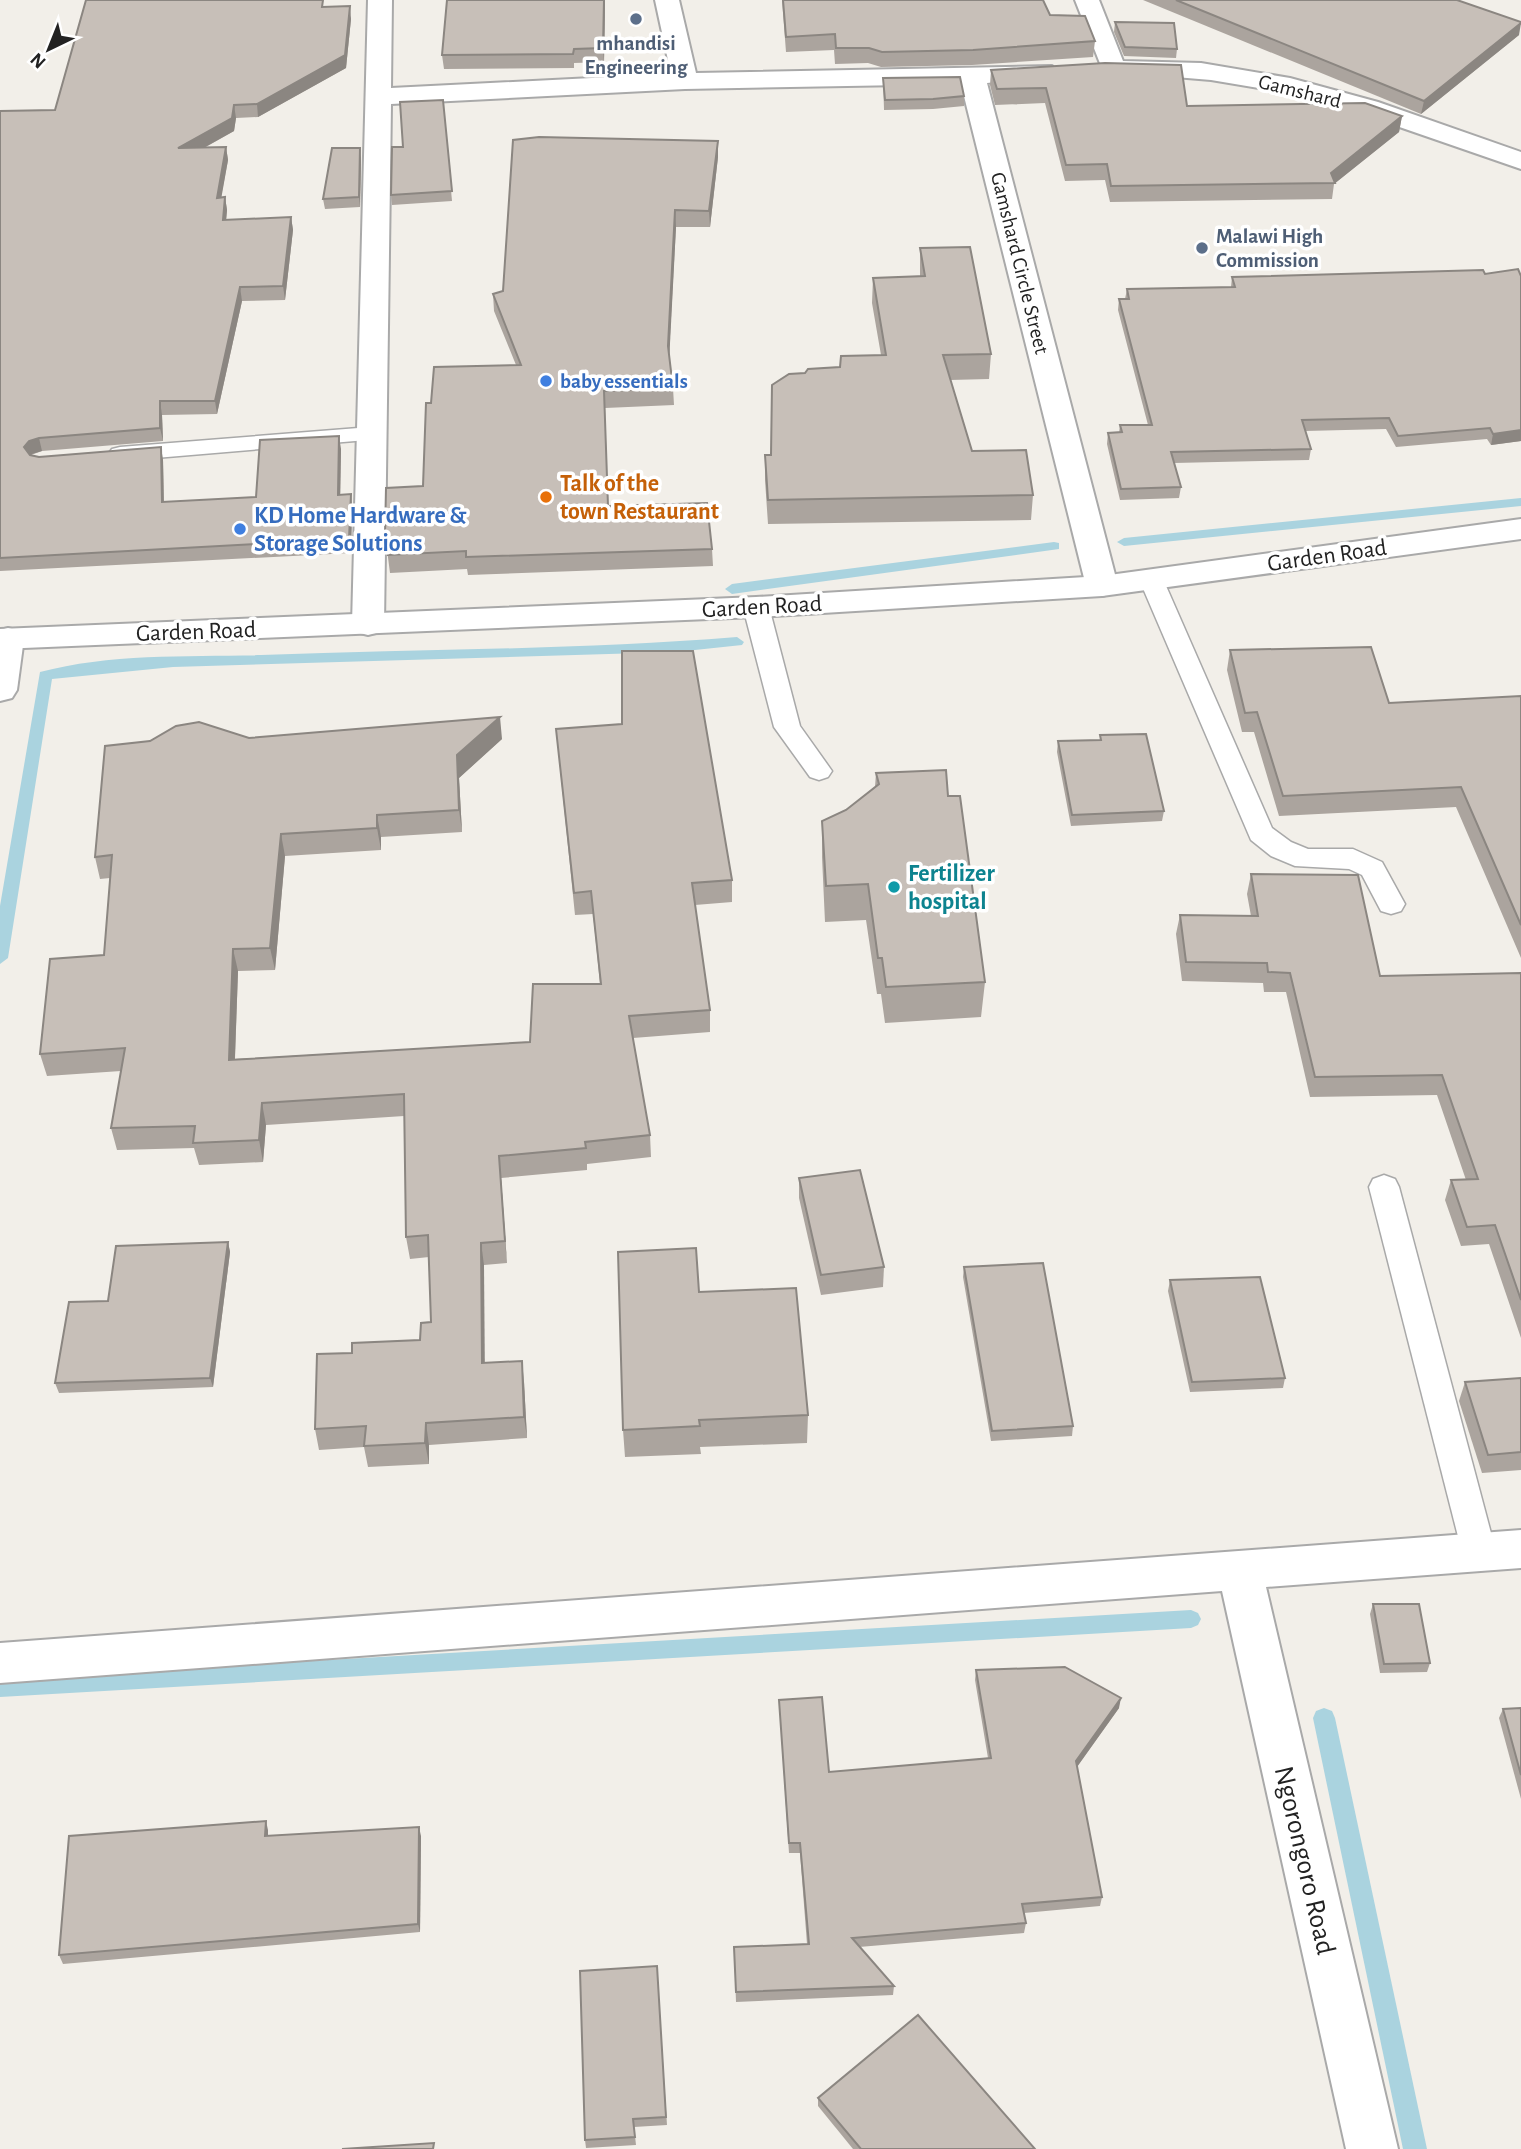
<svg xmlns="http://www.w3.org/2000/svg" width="1521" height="2149" font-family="'Alegreya Sans',sans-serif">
<rect width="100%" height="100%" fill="#f2efe9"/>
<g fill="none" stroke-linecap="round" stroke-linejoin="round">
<g fill="#aad3df" fill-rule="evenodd">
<polygon points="1521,498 1521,506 1124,546 1117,542 1124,538"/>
<polygon points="1054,542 1059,543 1059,549 732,594 725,589 732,584"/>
<path d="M737,637L744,642L742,645L676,652L173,667L52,679L8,958L0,964V906L40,672C110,653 189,657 261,655C420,649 579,650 737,637Z"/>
<polygon points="1191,1610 1198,1613 1201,1619 1198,1625 1191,1628 0,1697 0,1679"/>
<polygon points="1324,1708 1332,1711 1335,1718 1427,2149 1403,2149 1313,1718 1316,1711"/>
</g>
<defs>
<g id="service">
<polygon points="371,427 379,429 383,434 379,439 120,461 112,459 108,454 112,449 120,447"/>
<polygon points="1151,571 1160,574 1163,579 1272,828 1291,842 1308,849 1353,849 1382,862 1405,904 1401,911 1391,914 1381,911 1362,875 1349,869 1295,866 1271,856 1251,840 1139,579 1142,574"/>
<polygon points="756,599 765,601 769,607 800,726 832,771 828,777 819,780 810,777 774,727 743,607 747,601"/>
<polygon points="1384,1175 1395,1179 1399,1187 1496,1552 1491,1562 1479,1567 1467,1562 1462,1552 1369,1187 1373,1179"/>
</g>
<g id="minor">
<polygon points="368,0 392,0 391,88 671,74 655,0 679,0 696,73 1052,66 1056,71 1052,76 987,83 1118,586 1113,593 1102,596 1091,593 1086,586 961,84 685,89 391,104 384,625 380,632 368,635 356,632 352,625"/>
<polygon points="1075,0 1099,0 1123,61 1201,63 1290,78 1378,102 1521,152 1521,169 1359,113 1289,93 1211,80 1103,71"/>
<polygon points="8,628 20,631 24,638 17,690 12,698 0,701 0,630"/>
<polygon points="1521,1530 1521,1568 1266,1587 1398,2149 1346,2149 1222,1591 0,1683 0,1643"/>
</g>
<polygon id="tertiary" points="1521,519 1521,539 1102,596 756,617 0,649 0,629 756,597 1102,576"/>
</defs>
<use href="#service" stroke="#a9a9a9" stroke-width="3"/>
<use href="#minor" stroke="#a9a9a9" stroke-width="4"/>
<use href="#tertiary" stroke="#a9a9a9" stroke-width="4"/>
<use href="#service" fill="#fff" fill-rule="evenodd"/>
<use href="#minor" fill="#fff" fill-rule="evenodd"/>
<use href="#tertiary" fill="#fff" fill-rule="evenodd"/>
</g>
<g fill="#aba49e">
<polygon points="605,0 604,62 574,63 574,68 444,69 442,55"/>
<polygon points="782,0 1043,0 1050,15 1095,41 1093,57 972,65 881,67 868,63 835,64 834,50 786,52"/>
<polygon points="1143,0 1457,0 1519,35 1421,114"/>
<polygon points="325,7 351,19 346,68 258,117 236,118 234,131 204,148 226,147 228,160 221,197 225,197 227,210 226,220 291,217 293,230 285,300 242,301 217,414 162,415 163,441 42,451 31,455 39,457 163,460 164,502 256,497 341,449 340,495 351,494 352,508 351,553 0,571 0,111 55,110"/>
<polygon points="1115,22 1177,49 1176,58 1124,56 1114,32"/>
<polygon points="991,70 1187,106 1402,116 1399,132 1334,184 1332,199 1110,202 1105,180 1065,181 1045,103 995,105 990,85"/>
<polygon points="883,78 964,96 964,106 933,109 884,110"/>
<polygon points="443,100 452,201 392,205 391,195 403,147"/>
<polygon points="718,141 718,157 710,227 676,227 669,354 673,388 674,405 605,408 608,506 712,549 713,566 468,575 467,569 390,573 385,534 423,486 431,403 516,365 494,311 493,294 503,291"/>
<polygon points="361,158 360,207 325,209 323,199"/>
<polygon points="920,248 991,354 989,379 950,380 972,451 1033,495 1031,520 768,524 765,480 765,455 771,455 805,373 840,367 881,355 872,303 873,278 920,277"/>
<polygon points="1232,277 1521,441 1491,445 1487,439 1396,447 1386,429 1305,431 1311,449 1309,460 1174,463 1181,487 1179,498 1120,500 1107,444 1108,433 1119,433 1120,425 1148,425 1118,310 1119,299 1125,299 1127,289 1231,287"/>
<polygon points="1230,650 1389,703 1521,696 1521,958 1456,807 1279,816 1254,732 1242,732 1227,670"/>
<polygon points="556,729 732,880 732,902 695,905 710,1010 710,1032 633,1038 650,1135 651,1157 587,1164 587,1170 501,1178 507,1263 484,1265 484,1362 524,1382 527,1438 429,1445 429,1464 368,1467 364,1447 319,1450 315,1429 352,1353 420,1340 431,1322 429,1257 410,1259 406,1237 404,1116 266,1125 263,1162 199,1165 194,1148 117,1150 111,1128 121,1071 47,1076 40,1054 104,955 110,878 100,879 95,857 249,738 502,739 459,778 462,832 381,837 381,850 285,856 275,970 238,971 235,1059 530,1042 600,984 593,914 575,915"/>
<polygon points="1100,735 1164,811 1162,821 1071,826 1057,752 1058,741 1100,740"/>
<polygon points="876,773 948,796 985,982 981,1017 885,1023 881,994 877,994 866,920 825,922 822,857 822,821 846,810 875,787"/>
<polygon points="1251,874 1380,976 1521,973 1521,1338 1489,1244 1461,1246 1445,1200 1451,1180 1466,1180 1437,1095 1310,1097 1286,992 1264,992 1263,983 1182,981 1176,934 1180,915 1251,916 1247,894"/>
<polygon points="799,1178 884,1267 883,1287 821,1295 799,1198"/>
<polygon points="228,1242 230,1252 213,1387 59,1393 55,1383"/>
<polygon points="964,1267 1073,1426 1072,1436 991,1441 963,1277"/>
<polygon points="1170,1280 1285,1378 1283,1388 1190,1392 1168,1291"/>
<polygon points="699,1292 808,1415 807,1443 700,1447 701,1454 625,1457 623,1430"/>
<polygon points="1521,1378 1521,1470 1482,1473 1459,1401 1465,1382"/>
<polygon points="1373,1604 1430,1663 1427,1672 1380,1673 1370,1614"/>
<polygon points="976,1670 1119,1708 1077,1767 1102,1897 1100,1906 1024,1913 1026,1923 1024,1933 859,1947 894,1986 893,1995 736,2002 734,1947 807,1944 800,1853 789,1853 779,1700 829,1772 988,1758 975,1680"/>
<polygon points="1521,1708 1521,1799 1499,1718 1503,1709"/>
<polygon points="268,1830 268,1836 421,1836 420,1932 63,1964 59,1955"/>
<polygon points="657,1966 667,2125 634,2127 636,2145 586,2148 585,2140"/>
<polygon points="818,2098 1035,2149 853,2149 818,2106"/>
</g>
<g fill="#8b8681">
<polygon points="604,0 605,0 604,62 603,48"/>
<polygon points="350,6 351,19 346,68 258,117 257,104"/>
<polygon points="1521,23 1519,35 1421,114 1424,101"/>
<polygon points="234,105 236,118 234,131 180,161 178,148"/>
<polygon points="1402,116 1399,132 1334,184 1331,173"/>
<polygon points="718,141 718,157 710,227 709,211"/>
<polygon points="226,147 228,160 219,211 217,198"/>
<polygon points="360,148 361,158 360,207 359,197"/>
<polygon points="225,197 227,210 225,233 223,220"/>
<polygon points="675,210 676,227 669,363 668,346"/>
<polygon points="291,217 293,230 285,300 283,286"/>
<polygon points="240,287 242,301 217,414 215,401"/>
<polygon points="160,401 162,415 163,441 160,428"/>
<polygon points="1521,430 1521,441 1491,445 1493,434"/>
<polygon points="339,436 341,449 340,509 338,495"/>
<polygon points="39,438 42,451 32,454 27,461 24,447 29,441"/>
<polygon points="161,447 163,460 164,515 162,502"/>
<polygon points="351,494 352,508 351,553 349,539"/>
<polygon points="500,717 502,739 459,778 462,832 459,810 457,755"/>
<polygon points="377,815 381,837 381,850 377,828"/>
<polygon points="281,834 285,856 275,970 270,948"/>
<polygon points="233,949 238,971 234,1082 229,1060"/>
<polygon points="262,1103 266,1125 263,1162 259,1140"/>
<polygon points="499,1156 501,1178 507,1263 505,1241"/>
<polygon points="228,1242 230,1252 213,1387 210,1378"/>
<polygon points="481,1243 484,1265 485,1384 482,1363"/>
<polygon points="522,1361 524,1382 527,1438 524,1417"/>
<polygon points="426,1423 429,1445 429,1464 425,1443"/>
<polygon points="1121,1698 1119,1708 1074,1771 1076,1761"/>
<polygon points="266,1821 268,1830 268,1845 265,1836"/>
<polygon points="419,1827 421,1836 420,1932 418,1924"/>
</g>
<g fill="#c7bfb8" stroke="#8b8681" stroke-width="2">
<polygon points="86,0 323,0 322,7 350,6 345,55 257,104 234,105 232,118 178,148 226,147 217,198 225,197 223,220 291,217 283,286 240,287 215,401 160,401 160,428 39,438 29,441 24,447 30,455 39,457 161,447 162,502 256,497 260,440 339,436 338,495 351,494 349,539 0,558 0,111 55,110"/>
<polygon points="447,0 604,0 603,48 574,49 573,54 442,55"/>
<polygon points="783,0 1043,0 1050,15 1085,16 1095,41 973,50 882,52 869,48 836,48 835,34 786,37"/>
<polygon points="1176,0 1457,0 1521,22 1521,23 1424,101"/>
<polygon points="1115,22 1174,23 1177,49 1125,47"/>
<polygon points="1105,63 1181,65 1187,106 1365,103 1402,116 1331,173 1335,183 1111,186 1107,164 1066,165 1046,88 997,89 991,70"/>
<polygon points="960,77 964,96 933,99 885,100 883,78"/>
<polygon points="443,100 452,191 391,195 392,147 403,147 400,102"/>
<polygon points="539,137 718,141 709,211 675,210 668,346 673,388 604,391 608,506 707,503 712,549 466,557 466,551 388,555 389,533 385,534 386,488 423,486 426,403 431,403 434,367 521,365 493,294 503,291 513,140"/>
<polygon points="332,148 360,148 359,197 323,199"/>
<polygon points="970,247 991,354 943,355 972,451 1026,450 1033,495 768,500 765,455 771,455 772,385 789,374 805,373 808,369 840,367 841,356 886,355 873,278 925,276 920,248"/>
<polygon points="1518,269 1521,276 1521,430 1493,434 1490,428 1398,436 1389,418 1302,420 1311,449 1171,452 1181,487 1121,489 1108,433 1122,432 1120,425 1152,425 1119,299 1129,299 1127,289 1235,287 1232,277 1483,270 1485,274"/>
<polygon points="1371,647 1389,703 1521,696 1521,925 1461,787 1283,796 1257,712 1245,713 1230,650"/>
<polygon points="622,651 693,651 732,880 692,883 710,1010 629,1016 650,1135 585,1142 586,1148 499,1156 505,1241 481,1243 482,1363 522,1361 524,1417 426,1423 425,1443 364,1446 366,1426 315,1429 317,1354 352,1353 352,1343 420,1340 421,1323 431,1322 428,1235 406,1237 404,1094 262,1103 259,1140 193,1143 195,1126 111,1128 125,1048 40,1054 50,959 104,955 112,855 95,857 105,746 150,741 176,726 199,722 249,738 500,717 457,755 459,810 377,815 377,828 281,834 270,948 233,949 229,1060 530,1042 533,984 601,984 591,891 574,893 556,729 622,724"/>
<polygon points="1146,734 1164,811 1072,815 1058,741 1101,740 1100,735"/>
<polygon points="946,770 948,796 960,796 985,982 886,987 882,958 878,958 868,884 826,886 822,821 846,810 879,784 876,773"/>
<polygon points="1251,874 1358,875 1380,976 1521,973 1521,1300 1495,1225 1467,1227 1451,1180 1478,1179 1442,1075 1315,1077 1290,973 1268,972 1267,963 1186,962 1180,915 1258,916"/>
<polygon points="860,1170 884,1267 821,1275 799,1178"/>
<polygon points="228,1242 210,1378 55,1383 69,1302 108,1301 116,1246"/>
<polygon points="696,1248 699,1292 796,1288 808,1415 699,1420 700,1426 623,1430 618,1252"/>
<polygon points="1043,1263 1073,1426 992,1431 964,1267"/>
<polygon points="1260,1277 1285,1378 1192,1382 1170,1280"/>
<polygon points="1521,1378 1521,1452 1488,1455 1465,1382"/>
<polygon points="1373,1604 1419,1604 1430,1663 1384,1664"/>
<polygon points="1065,1667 1121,1698 1076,1761 1102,1897 1022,1904 1026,1923 852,1938 894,1986 736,1992 734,1947 809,1944 800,1843 789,1843 779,1700 822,1697 829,1772 991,1758 976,1670"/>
<polygon points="1521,1708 1521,1775 1503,1709"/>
<polygon points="266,1821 265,1836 419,1827 418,1924 59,1955 69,1836"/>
<polygon points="657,1966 666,2117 633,2119 635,2137 585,2140 580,1971"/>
<polygon points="918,2015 1035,2149 861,2149 818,2098"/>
<polygon points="434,2143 433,2149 342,2149"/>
</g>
<g fill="#5c6f8a" stroke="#fff" stroke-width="2.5">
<circle cx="636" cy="19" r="7"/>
<circle cx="1202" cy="248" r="7"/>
</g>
<g fill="#3f7fe0" stroke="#fff" stroke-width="2.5">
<circle cx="546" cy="381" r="7"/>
<circle cx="240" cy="529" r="7"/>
</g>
<circle fill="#e8710a" stroke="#fff" stroke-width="2.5" cx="546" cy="497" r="7"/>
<circle fill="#0f9aa8" stroke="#fff" stroke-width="2.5" cx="894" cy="887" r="7"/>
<g text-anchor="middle" stroke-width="7" stroke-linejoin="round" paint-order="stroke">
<g font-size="21" font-weight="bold" fill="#4e5e75" stroke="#fff">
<text x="636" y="50">mhandisi<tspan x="636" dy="24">Engineering</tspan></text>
<text x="1216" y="243" text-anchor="start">Malawi High<tspan x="1216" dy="24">Commission</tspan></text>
</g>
<g font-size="21" fill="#222" stroke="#fff">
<text transform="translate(1300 91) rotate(14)" y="7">Gamshard</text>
<text transform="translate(1020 263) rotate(76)" y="7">Gamshard Circle Street</text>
</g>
<g font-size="21" font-weight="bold" fill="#366cbe" stroke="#fff" text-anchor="start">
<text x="560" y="388">baby essentials</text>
</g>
<g font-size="24" font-weight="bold" fill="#c56008" stroke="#fff" text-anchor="start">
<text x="560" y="491">Talk of the<tspan x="560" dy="28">town Restaurant</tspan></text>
</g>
<g font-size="24" font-weight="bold" fill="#366cbe" stroke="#fff" text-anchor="start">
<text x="254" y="523">KD Home Hardware &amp;<tspan x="254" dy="28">Storage Solutions</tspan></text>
</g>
<g font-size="24" fill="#222" stroke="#fff">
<text transform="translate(1327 555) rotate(-8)" y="8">Garden Road</text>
<text transform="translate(762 606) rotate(-3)" y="8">Garden Road</text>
<text transform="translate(196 631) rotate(-2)" y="8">Garden Road</text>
</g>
<g font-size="24" font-weight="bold" fill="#0d838f" stroke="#fff" text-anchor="start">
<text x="908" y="881">Fertilizer<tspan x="908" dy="28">hospital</tspan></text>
</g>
<g font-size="28" fill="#222" stroke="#fff">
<text transform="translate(1306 1860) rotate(77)" y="10">Ngorongoro Road</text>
</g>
</g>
<g transform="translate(49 49) rotate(223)" stroke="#ffffff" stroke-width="5" paint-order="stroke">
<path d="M0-5L12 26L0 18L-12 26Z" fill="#222222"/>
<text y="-10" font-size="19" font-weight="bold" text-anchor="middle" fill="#222222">N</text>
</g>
</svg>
